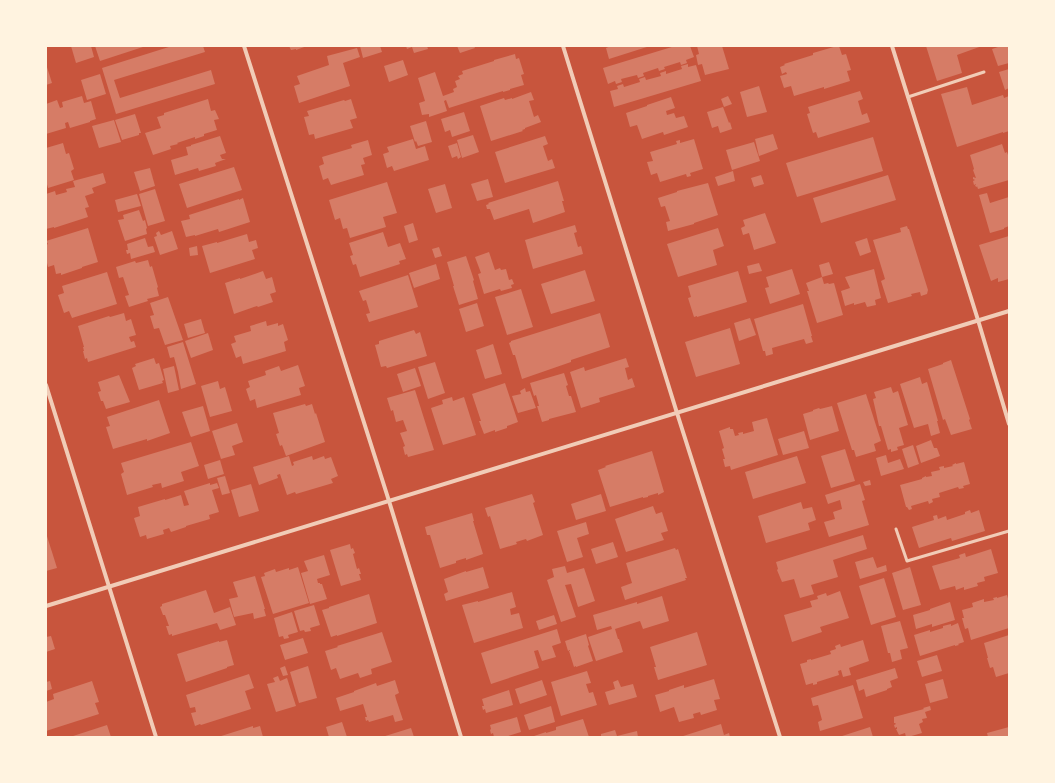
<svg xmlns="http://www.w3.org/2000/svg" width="1055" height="783" font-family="Signika,sans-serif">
<rect width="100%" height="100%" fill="#c8553d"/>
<g fill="#d67c66">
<polygon points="71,46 91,46 94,57 76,63"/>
<polygon points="95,46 146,46 100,61"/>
<polygon points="172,46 203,46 205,52 114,80 120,98 211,70 215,84 116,114 102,68"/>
<polygon points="289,46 307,46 296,50 296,49 291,50"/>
<polygon points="360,46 380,46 382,52 363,58"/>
<polygon points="406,46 427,46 428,49 414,53 412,47 407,49"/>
<polygon points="457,46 474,46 475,48 460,53"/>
<polygon points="611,46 650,46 609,59 606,48"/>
<polygon points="675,46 690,46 694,57 686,60 687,63 681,65 680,62 664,67 665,69 659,71 658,68 643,73 644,76 638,78 637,75 621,79 622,82 616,84 615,81 608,84 603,68"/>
<polygon points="697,46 722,46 729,69 705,75 702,64 698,65 696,55 699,54"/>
<polygon points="837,46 839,46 842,55 846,54 851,70 847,71 850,81 824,89 824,87 794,96 791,86 784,88 780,76 787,74 786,72 782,74 780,67 785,65 784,64 813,55 813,53"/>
<polygon points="926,46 982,46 957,55 962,73 937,81"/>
<polygon points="1001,46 1009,46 1009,63 998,66 992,49"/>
<polygon points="357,48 360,57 343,63 350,86 299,103 294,86 300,84 297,76 329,65 327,56"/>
<polygon points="515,54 516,59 519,58 524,74 521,75 524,85 510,89 510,90 503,92 503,91 449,108 446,100 444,101 447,111 429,117 429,114 422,115 419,103 425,101 418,78 435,72 443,96 454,92 453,89 457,87 455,81 460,79 458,76 463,74 462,71 494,61 494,60"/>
<polygon points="403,60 408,75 389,82 384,66"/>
<polygon points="46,64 52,83 46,85"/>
<polygon points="688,64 688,67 696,65 701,81 614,107 610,91 618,89 617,86 623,84 624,87 640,82 639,79 645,77 646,80 661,76 660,73 666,71 666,74 682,69 681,66"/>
<polygon points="1009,69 1009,88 1005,90 999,72"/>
<polygon points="100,74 106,94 87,100 81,80"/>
<polygon points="759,86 767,112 747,117 740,92"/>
<polygon points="967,87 972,105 1003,95 1004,98 1009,96 1009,131 1003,133 1003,132 957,147 941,94"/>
<polygon points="860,91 863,99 858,101 862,115 867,113 870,122 818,138 816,132 813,133 807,114 810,113 808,107"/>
<polygon points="531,92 534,100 529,101 534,117 538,115 541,122 525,128 525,129 522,130 523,131 491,141 480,106 504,98 505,100 512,98 512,99"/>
<polygon points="82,96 84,103 91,101 96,119 90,121 90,122 70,128 68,122 65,123 66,128 46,134 46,104 57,100 60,108 63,107 62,102"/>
<polygon points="728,96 732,104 724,107 721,99"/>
<polygon points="671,97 675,108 666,111 667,115 674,113 676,118 684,116 688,127 664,135 663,132 642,139 637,125 630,127 626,113 647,106 647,105"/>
<polygon points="208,99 211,111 215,110 219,119 214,120 217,130 204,134 204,136 195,139 195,137 177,143 178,144 170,146 171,149 153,155 145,133 161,128 157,117 164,115 164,113"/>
<polygon points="351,99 357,118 350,120 353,128 315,139 314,134 309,135 304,117 309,116 307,111 344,100 345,101"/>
<polygon points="723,107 729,123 730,122 732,129 720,133 718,126 712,128 707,112"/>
<polygon points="464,112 470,131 452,137 450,130 445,132 441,119"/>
<polygon points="135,114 141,133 139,133 139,135 122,140 115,120"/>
<polygon points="114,120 121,142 99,148 92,126"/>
<polygon points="426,121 432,142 418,146 416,141 415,142 410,126"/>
<polygon points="773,134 778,149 759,156 755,139"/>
<polygon points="473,135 479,152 462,158 457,140"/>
<polygon points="220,136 226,153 220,155 222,159 226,159 215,163 216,166 199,171 198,168 175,175 171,160 188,155 186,147 191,146 191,145"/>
<polygon points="545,136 548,144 543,146 548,161 552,159 555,168 505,183 495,152"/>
<polygon points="873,137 883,171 797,197 786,163"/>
<polygon points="413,139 416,149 425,146 429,160 394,171 392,166 387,168 383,154 389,152 387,147"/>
<polygon points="694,139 703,169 690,173 691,176 687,177 686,174 660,182 657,173 651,175 647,162 653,161 650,152 677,144 676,141 680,140 680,143"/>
<polygon points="368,140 372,155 363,158 365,164 361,165 364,175 331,185 328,178 323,180 319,166 324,164 322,157 352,148 351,145"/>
<polygon points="754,142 760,161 732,170 726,150"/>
<polygon points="63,143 66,154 69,153 74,169 71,171 74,180 48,188 46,181 46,148"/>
<polygon points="457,143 461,157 458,159 457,156 452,158 448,146"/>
<polygon points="1002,144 1005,153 1007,152 1009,158 1009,180 978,189 977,186 977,187 975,186 976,184 974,185 973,181 975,180 973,179 973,177 976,178 973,170 974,169 970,155"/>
<polygon points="234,167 242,190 187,208 179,184"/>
<polygon points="150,168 155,186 140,191 134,172"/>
<polygon points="733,171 735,181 718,186 715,177"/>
<polygon points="103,173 106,183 92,188 94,193 85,196 89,207 85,208 88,217 54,228 54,227 46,229 46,194 55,191 56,195 67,192 66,189 75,187 73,181"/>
<polygon points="761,175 764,184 754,187 751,178"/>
<polygon points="888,175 896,200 821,223 813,198"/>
<polygon points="488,179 493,197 477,201 471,184"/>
<polygon points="558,181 564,201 562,201 565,212 533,223 529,209 494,220 490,209 487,209 486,205 489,204 488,203"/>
<polygon points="387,182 397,213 383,217 386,227 350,238 347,228 343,229 340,218 335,220 329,200"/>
<polygon points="708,183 718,215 694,223 694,224 668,231 666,222 670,221 665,206 661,207 658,198 677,192 677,191"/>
<polygon points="445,184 452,208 436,213 428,189"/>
<polygon points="155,189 165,221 148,226 139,194"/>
<polygon points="987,193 990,203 1009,197 1009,226 1004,228 1004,229 990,233 979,195"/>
<polygon points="137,194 141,206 118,212 115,200"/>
<polygon points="243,198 250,222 219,232 218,229 195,236 195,235 186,237 181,221 190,219 189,215 239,199 239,200"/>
<polygon points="139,210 143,221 145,220 147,228 146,229 147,234 125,241 118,220 124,219 123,215"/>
<polygon points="765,213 776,243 754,250 749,233 743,235 741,228 745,226 743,220"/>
<polygon points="413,223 418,240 409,243 404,226"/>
<polygon points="575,225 577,232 574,233 578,247 581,246 583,254 533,269 525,240"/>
<polygon points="907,226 908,229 909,229 928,290 927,294 921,296 920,292 911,294 912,296 888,303 881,281 885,279 873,240 901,232 900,228"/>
<polygon points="88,228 98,262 82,267 82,268 61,275 61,273 56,274 54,265 48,267 46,259 46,245 48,244 46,241"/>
<polygon points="718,228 724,246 713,250 717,265 678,277 667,244"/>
<polygon points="159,231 161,235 172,231 178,249 160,255 154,237 157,236 156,233"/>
<polygon points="383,232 388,247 400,243 406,259 399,261 400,264 360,277 356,264 353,265 350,256 353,255 349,243"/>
<polygon points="247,234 249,242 256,240 258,248 252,250 255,259 210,273 202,246 217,242 217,243"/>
<polygon points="1009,236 1009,279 998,282 998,278 991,281 979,245"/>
<polygon points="145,238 148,247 153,246 155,252 131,259 130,253 127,254 126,250 128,250 127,244"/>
<polygon points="867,238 871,252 860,256 855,242"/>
<polygon points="197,246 198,255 190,256 189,248"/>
<polygon points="439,247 442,256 435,258 432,249"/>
<polygon points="489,252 495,270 500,268 501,270 506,269 509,280 512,279 514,284 511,285 512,288 501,291 500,289 484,294 478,274 481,273 475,257"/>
<polygon points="466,256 474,280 473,281 478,299 459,305 453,286 454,286 447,262"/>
<polygon points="148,260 150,267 152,266 158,287 157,288 159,296 147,299 148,301 129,307 125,296 129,295 123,277 119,278 116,267 135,261 136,263"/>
<polygon points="829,262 833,274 822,277 819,265"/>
<polygon points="759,263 762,271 749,274 747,266"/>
<polygon points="436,264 440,279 414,288 409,273"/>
<polygon points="792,269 800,294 770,304 765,288 769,287 766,277"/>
<polygon points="874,269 881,298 875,300 876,305 867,307 865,302 854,305 854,303 845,306 841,291 850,288 845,277"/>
<polygon points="585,270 595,301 551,314 541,284"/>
<polygon points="263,271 266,279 272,277 276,292 270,294 273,302 258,307 257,306 234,314 225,283 240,278 240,279"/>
<polygon points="738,271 747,302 697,317 697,316 694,317 688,298 691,297 688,286"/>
<polygon points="107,272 117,304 72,318 69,311 64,313 58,295 64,293 62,286"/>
<polygon points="408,275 418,307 369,322 366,314 370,313 366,300 363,301 359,291"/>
<polygon points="822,277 824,284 828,283 829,284 834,283 843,315 817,323 807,291 809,291 806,283"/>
<polygon points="521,289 533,327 507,335 495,297"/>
<polygon points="168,297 183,340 165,345 159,328 154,329 150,316 154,315 150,303"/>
<polygon points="477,303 484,326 466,332 459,309"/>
<polygon points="803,304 812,336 811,336 813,342 806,344 804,339 772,348 773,354 766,356 765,351 763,351 754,319"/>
<polygon points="124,313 126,321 131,319 136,335 129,337 131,342 134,341 136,347 88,362 87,358 85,359 83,351 84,351 83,347 84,347 78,326 109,316 110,317"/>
<polygon points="600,313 610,347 571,360 571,362 522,379 515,355 513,355 509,343 511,342 511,341"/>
<polygon points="750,318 756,335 739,341 734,323"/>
<polygon points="201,319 205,333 188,338 184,324"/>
<polygon points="266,321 267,326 278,323 278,326 283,324 288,340 284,342 286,351 243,364 241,356 236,358 231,344 236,342 234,336 251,331 250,326"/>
<polygon points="730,328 740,364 696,377 685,342"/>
<polygon points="414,330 416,334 420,332 427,356 387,368 386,366 381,367 375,345 379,344 379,341"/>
<polygon points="208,333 213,350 191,358 185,341"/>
<polygon points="183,342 196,384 181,389 178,372 174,357 170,358 167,347"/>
<polygon points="493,344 502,374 485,379 476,350"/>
<polygon points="154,358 156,364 159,363 164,380 162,381 163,383 139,390 132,368 136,366 135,364"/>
<polygon points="626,358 629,367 625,368 628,380 632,378 635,387 599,398 600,402 581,408 570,372 584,367 585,371"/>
<polygon points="951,360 970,419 969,420 972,429 951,435 945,419 943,420 928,369 943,364 943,363"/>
<polygon points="435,362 445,393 428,399 418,367"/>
<polygon points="298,365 305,386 299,388 301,395 257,408 255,399 250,401 246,389 250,387 248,381 266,375 265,371 279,366 281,371"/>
<polygon points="174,366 179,390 168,393 163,369"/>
<polygon points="415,368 421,386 403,392 397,374"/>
<polygon points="564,373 568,385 566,386 569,396 571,396 576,412 549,419 549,420 542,422 537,406 539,406 536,395 534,396 530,383"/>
<polygon points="119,375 130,402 106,409 103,401 101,401 98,392 101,391 98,382"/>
<polygon points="920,377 922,384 927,382 938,421 937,421 940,433 931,436 928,424 914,428 900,384"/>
<polygon points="218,381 220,389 225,387 232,411 210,417 201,386"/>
<polygon points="505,383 518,422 507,426 507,428 495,432 495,430 484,434 479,421 481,421 472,394"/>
<polygon points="891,387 893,393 898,391 908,425 899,428 904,445 897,447 898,450 891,452 891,449 888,450 881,426 879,426 873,399 876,398 874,392"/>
<polygon points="525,388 526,392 530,391 536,408 518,413 512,396 521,394 520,391"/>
<polygon points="415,390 434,450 408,457 407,454 405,455 403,447 405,446 400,433 407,431 403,420 396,422 393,410 391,411 387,398"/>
<polygon points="866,394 881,441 874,444 876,451 856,457 854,450 852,450 837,403"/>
<polygon points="452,397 453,401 464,397 476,435 443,445 431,408 443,404 442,400"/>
<polygon points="159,400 170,433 147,441 147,439 113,449 106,427 110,426 107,417"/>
<polygon points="305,404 306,406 312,404 315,414 316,413 325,442 286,456 282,445 280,446 276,434 279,433 273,413"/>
<polygon points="203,406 210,431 191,437 190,435 182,412"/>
<polygon points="832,406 839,431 810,440 803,414 813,411 813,410 819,408 820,409"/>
<polygon points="767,418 778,455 731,470 730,466 725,467 723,459 725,459 722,449 724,448 719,431 730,427 730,429 733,429 735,436 739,435 738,433 743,432 743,434 754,431 752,422"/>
<polygon points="237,423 243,442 232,446 235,455 221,459 212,431"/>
<polygon points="804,431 809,448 783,455 778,439"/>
<polygon points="931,440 934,448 937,448 940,456 921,463 916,446"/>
<polygon points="191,442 199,466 181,472 184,481 162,488 161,483 152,485 153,487 127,495 121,474 124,472 121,463"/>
<polygon points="913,445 919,464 908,468 902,449"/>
<polygon points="845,449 855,481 831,488 821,456"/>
<polygon points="652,451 664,492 658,495 658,493 648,496 648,497 643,498 643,497 610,507 598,470 606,467 605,466"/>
<polygon points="886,455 888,463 900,459 904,469 881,476 876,458"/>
<polygon points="289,456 292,466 294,465 293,462 312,456 313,460 324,456 325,459 331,457 338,476 331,479 333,483 296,494 295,492 287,495 280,474 277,475 278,478 259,485 253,467"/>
<polygon points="797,456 806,483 753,499 745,472"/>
<polygon points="220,460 224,474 208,479 204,465"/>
<polygon points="964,462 970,484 963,486 964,488 959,489 958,487 939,493 940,497 932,499 933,502 929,504 928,501 911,506 912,509 909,510 907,507 906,507 900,485 922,479 922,478 926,476 926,477 932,476 931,472 940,470 939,467 944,466 944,468 953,466 952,465 956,463 956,464"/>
<polygon points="225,476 230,493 222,495 217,478"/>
<polygon points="870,480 871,485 865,486 863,482"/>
<polygon points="210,483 210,485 217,483 219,488 212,490 219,512 209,515 210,519 186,526 186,527 171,532 169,528 163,530 164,534 147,539 146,535 140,537 134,518 140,516 138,507 165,499 165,500 181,495 184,506 189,505 184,491"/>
<polygon points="251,484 259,511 239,517 231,490"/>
<polygon points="860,484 865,500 862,501 869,525 829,537 824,522 835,519 833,512 842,509 840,500 828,504 825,495"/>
<polygon points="532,494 535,502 533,503 543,535 527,541 526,539 516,542 517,544 500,549 490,516 488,517 485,508"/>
<polygon points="601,494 606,511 576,520 571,504"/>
<polygon points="801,502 803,509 812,507 816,520 808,523 810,530 766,543 758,516"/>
<polygon points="653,506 656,514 662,512 668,531 661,533 664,540 626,552 615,519"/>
<polygon points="970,510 971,513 979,510 985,531 952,541 951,538 919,548 912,527 934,520 933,516 937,515 938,519 946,516 947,520 965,514 965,512"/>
<polygon points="472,513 474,521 473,521 483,554 466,560 466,558 456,561 456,563 440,568 430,535 427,535 425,527"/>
<polygon points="586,522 589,534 577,538 583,557 567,562 557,531"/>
<polygon points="46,533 57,568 46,571"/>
<polygon points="863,535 867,549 833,560 838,577 811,585 814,594 800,598 794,579 782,582 777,570 778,569 776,562"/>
<polygon points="613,542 618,557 596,564 591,549"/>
<polygon points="350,544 351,549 353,548 355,553 353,554 357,569 359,568 361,574 359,574 361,580 341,586 330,550"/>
<polygon points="675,548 676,550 678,549 687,578 685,578 686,580 625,600 621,587 632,583 626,563"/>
<polygon points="991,549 998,573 984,577 985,581 977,583 978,586 964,590 964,587 956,590 955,586 940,590 932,566 960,558 959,555 965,553 966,557"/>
<polygon points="324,555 330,575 317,579 318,583 320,583 320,584 322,584 327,599 310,604 301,573 308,571 304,561"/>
<polygon points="873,557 877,568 886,565 887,571 860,579 855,562"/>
<polygon points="565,566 567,573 584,568 595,601 578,607 571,584 565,585 576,617 561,622 547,580 554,577 552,569"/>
<polygon points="298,567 309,603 273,614 261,577 265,576 264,573 275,569 276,572 289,568 289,570"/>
<polygon points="483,567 489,588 446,601 444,594 448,592 444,579 466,571 466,572"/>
<polygon points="910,567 921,605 903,610 892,573"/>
<polygon points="255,576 265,609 264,609 266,616 254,619 253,613 234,617 229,599 238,597 233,582"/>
<polygon points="884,578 896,617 871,625 859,586"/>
<polygon points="206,590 214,613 230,607 236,625 220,630 217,623 172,636 172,634 169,635 166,626 169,626 165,615 163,615 160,607 162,606 162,604"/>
<polygon points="840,591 849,618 820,627 822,632 792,642 784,615 812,607 810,601 818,599 817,596 826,593 827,596"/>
<polygon points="512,592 516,607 510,609 511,615 519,613 523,628 474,643 462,605 478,601 478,602"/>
<polygon points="369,594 377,623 337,636 337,635 331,637 322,610 329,608 329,607"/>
<polygon points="1007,595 1009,602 1009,628 971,640 968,628 965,629 962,618 964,618 962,610 973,607 972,603 984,599 984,602 994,600 993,598 997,597 997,598"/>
<polygon points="662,596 669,621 643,629 640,621 615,629 618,639 619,639 623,652 596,661 588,637 612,629 611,626 597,630 593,615 637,602 637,604"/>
<polygon points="950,602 955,620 932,627 932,624 916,629 913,615 930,610 930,609"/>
<polygon points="314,605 320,625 310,628 311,631 305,632 304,630 300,631 294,611"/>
<polygon points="292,612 298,632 288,635 289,638 284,639 283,636 279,637 274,618"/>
<polygon points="554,615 557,624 539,630 536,621"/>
<polygon points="900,621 908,648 900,650 902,659 892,662 890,653 888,653 881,626"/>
<polygon points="958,623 964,642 958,644 959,645 955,646 955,645 920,656 914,635 930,630 930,632 943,628 943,626 951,624 951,626"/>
<polygon points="557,629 561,643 552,646 556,657 542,661 538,650 534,651 539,668 491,684 481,653"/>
<polygon points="382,632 392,662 371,669 372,674 360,678 358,673 340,679 336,668 331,670 325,651 338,647 337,646"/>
<polygon points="697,632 707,665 658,680 654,667 656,667 650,647"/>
<polygon points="586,634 589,645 588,646 593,661 576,667 576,666 574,667 569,651 570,651 570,650 568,651 565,641"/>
<polygon points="1009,635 1009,673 996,677 993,667 990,668 987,658 988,658 984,643"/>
<polygon points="51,636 55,649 46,652 46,637"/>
<polygon points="303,638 308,653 285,660 280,645"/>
<polygon points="227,640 234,665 227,667 227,668 186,682 177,654 219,641 219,642"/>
<polygon points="863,640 869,661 849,668 851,675 843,677 841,670 838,671 839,675 817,682 817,684 813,685 813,683 806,685 800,664 807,662 807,660 811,659 811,660 831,654 830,651 836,649 835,646 840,644 841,647"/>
<polygon points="937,655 942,671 922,677 917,661"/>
<polygon points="285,666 288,675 283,676 280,668"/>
<polygon points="308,666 317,698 299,703 290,672"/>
<polygon points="895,668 898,678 890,681 892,687 887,689 887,690 866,697 864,689 859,691 856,680"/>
<polygon points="587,671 591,683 586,684 589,693 593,692 597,705 561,716 551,682"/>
<polygon points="249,674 254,688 245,691 251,709 201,725 200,724 195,726 191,713 196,712 195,707 190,708 186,695"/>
<polygon points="278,676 280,681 287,678 296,706 276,712 267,684 275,682 273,678"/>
<polygon points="714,679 720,699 714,700 717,710 701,715 700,712 693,714 694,718 679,722 674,707 660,712 655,695 669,691 669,690 684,685 684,688"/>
<polygon points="943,679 948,698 930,703 925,684"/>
<polygon points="395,680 399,693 395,695 396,699 403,720 395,722 393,715 369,722 368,720 366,721 365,717 367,717 363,704 340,711 336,698 354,692 354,691 376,683 377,686"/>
<polygon points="542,680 547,695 520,704 515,689"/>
<polygon points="618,680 621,687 633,684 637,697 609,705 605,692 615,689 613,682"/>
<polygon points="50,681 52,689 46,691 46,682"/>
<polygon points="92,681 99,702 95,703 99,714 46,731 46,702 54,699 53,694"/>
<polygon points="853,685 863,718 820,731 818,722 822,720 818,705 813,706 811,698"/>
<polygon points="509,690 513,705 486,713 485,709 483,710 482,706 484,706 482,699"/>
<polygon points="551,706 555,722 529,730 524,715"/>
<polygon points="930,706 931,710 925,712 927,718 922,719 923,722 919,724 922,733 908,737 906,737 905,733 899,735 896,729 897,729 897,727 895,728 894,725 896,724 895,723 894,723 894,717 924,709 923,708"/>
<polygon points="517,717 521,732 505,737 494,737 493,733 491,734 490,730 491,729 490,725"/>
<polygon points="583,719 589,737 531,737 546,732 546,733 556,730 556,727"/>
<polygon points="342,722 347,737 329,737 326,727"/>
<polygon points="721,724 724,735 729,733 730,737 680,737"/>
<polygon points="107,725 111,737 70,737"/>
<polygon points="253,726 253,728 260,726 263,737 218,737"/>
<polygon points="870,727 873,737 839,737"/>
<polygon points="1009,727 1009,737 988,737 987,733"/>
<polygon points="411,728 414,737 382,737"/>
<polygon points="615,730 617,736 637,731 638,737 599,737 601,736 601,734"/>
</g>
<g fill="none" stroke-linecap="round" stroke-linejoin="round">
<g stroke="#f1ccb7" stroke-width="3">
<polyline points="908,97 984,72"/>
<polyline points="896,529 907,561 1009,531"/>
</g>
<g stroke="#f1ccb7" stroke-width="4">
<polyline points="244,46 389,501 461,737"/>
<polyline points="563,46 677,413 780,737"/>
<polyline points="892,46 978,320 1009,424"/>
<polyline points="46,385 156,737"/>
<polyline points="46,606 1009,311"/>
</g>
</g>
<rect width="1055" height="783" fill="none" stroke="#fff3e0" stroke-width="94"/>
</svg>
